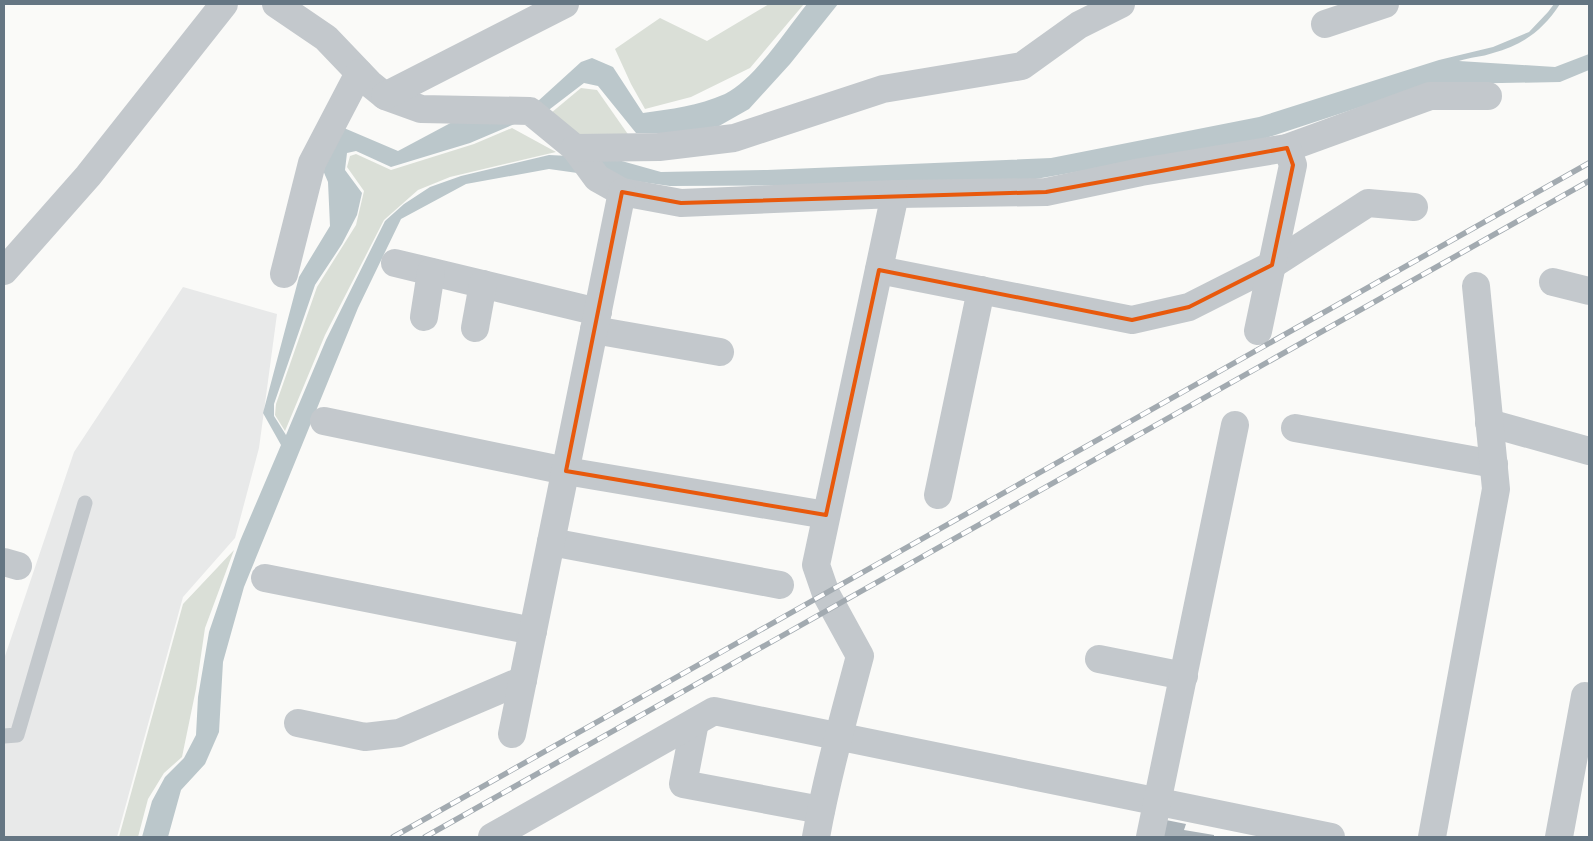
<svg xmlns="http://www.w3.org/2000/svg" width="1593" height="841" font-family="'Public Sans',sans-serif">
<rect width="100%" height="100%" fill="#fafaf8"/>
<polygon fill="#e8e9e9" points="183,287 277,314 259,448 235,538 183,597 117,837 4,837 4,659 74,452"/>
<g fill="#dadfd7">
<polygon points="769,4 804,4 750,68 691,97 645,109 631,84 615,49 660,18 707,41"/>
<polygon points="581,88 597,90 632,140 580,138 551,113"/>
<polygon points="512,128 556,152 450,177 418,190 384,220 325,335 285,431 275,415 276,404 317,287 356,225 364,191 347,167 350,156 356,154 391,170 474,144"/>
<polygon points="234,550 205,628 196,689 182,757 164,773 148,799 138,837 119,837 183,604"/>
</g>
<path fill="#bbc7cb" d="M807,4H838L790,64L749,109L719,126L673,134L636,133L598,86L584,83L550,109L470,143L391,167L356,151L347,153L345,170L362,193L357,215L342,244L315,285L274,404V416L286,435L326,340L385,221L404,204L430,187L461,176L549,155L611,158L661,172L767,170L1051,158L1259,117L1439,60L1493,47L1529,32L1548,12L1554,4H1560C1543,30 1523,45 1493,53C1482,57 1470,57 1459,61L1555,67L1589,54V70L1560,82L1451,84L1415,89L1263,139L1007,184L670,186L549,169L466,184L401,219L358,308L244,587L223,662L219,732L205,764L181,790L168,837H142L152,801L165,777L184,758L196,735L198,697L209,632L240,541L281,445L263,413L299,277L330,226L328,182L322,168L344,128L398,151L458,119L537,102L581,62L592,58L613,67L643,113C671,109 698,106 725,94C754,80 786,30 807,4Z"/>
<polygon fill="#aab3b9" points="1166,820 1186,824 1184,830 1214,835 1214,837 1163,837"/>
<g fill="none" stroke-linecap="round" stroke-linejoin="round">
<polyline stroke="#c3c8cc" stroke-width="15" points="4,736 17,735 85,503"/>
<g stroke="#c3c8cc" stroke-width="28">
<polyline points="276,4 326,38 369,83 385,96 421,109 530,111 575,148 597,178 622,192 681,203 895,194 1046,192 1141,172 1287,148 1430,96 1488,96"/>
<polyline points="1325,24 1385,4"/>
<polyline points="385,96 565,4"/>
<polyline points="575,148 659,147 734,138 883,89 1022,66 1079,25 1121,4"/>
<polyline points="395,263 598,312"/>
<polyline points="879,270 1132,320 1189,307 1272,265 1368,203 1414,207"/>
<polyline points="4,271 88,176 224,4"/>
<polyline points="284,274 312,163 359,73"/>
<polyline points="1553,282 1589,291"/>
<polyline points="424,317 431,272"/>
<polyline points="475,328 483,284"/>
<polyline points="594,330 720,352"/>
<polyline points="1258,331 1293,165 1287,148"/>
<polyline points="324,421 566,471 826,515"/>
<polyline points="1489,423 1589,451"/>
<polyline points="1295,428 1494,464"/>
<polyline points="938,495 981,290"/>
<polyline points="551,542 780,585"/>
<polyline points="4,562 18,566"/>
<polyline points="265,578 533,631"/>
<polyline points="1099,659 1184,676"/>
<polyline points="695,722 683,784 821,810"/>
<polyline points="298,723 365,737 399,733 523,680"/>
<polyline points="512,734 622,192"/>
<polyline points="492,837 714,711 1331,837"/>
<path d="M816,837C827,776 844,716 860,656L826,594L816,565L895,194"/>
<polyline points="1150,837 1235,425"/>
<polyline points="1432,837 1496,489 1476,286"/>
<polyline points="1559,837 1585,696"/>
</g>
<defs>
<g id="rail">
<polyline points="393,837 1589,163"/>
<polyline points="425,837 1589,181"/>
</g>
</defs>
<use href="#rail" stroke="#a2aab0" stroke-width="5.5"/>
<use href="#rail" stroke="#fff" stroke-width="4" stroke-dasharray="11" stroke-linecap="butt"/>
</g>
<path fill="none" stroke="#e8590c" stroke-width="4" stroke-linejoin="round" d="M1287,148L1293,165L1272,265L1189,307L1132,320L879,270L826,515L566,471L622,192L681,203L1046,192Z"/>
<rect width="1593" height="841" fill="none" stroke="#657683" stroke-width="10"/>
</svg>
